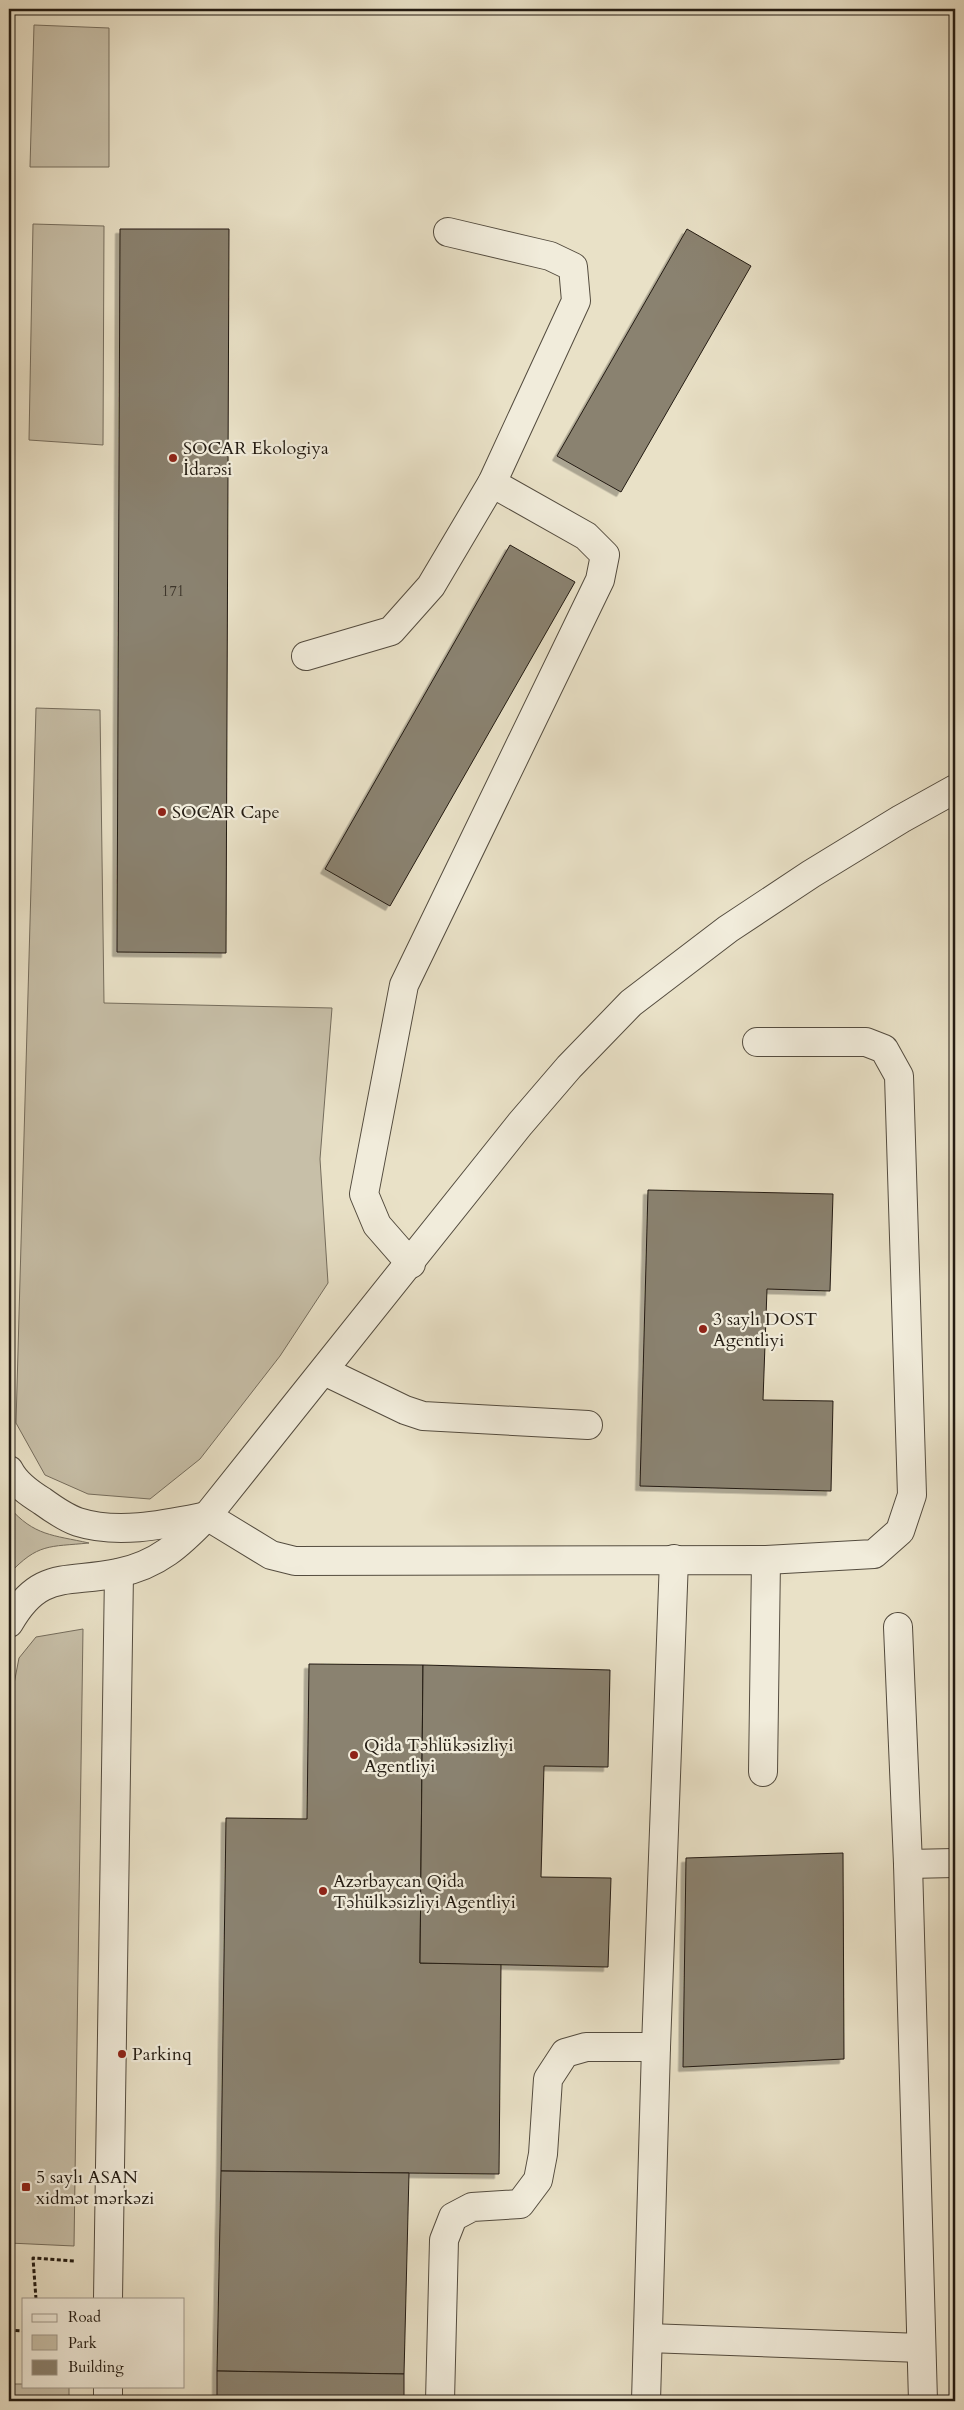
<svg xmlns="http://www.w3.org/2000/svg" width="964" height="2410" font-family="Cardo,serif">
<defs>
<filter id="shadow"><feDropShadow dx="-4.5" dy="4.5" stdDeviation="0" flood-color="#0004"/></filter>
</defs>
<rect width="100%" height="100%" fill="#e9e1c7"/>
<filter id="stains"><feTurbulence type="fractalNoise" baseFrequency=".004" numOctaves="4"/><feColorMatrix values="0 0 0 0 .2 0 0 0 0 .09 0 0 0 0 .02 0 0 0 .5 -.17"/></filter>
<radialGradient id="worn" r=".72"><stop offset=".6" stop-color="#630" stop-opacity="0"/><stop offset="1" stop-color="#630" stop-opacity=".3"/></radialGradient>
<g fill="#c7bfa8" stroke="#756d5d">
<polygon points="34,25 109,28 109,167 30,167"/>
<polygon points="33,224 104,226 103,445 29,440"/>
<polygon points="36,708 100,710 104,1003 332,1008 320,1159 328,1283 280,1356 200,1459 150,1499 88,1494 45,1475 16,1423"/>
<path d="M9,1507C34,1536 53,1535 89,1543C49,1547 38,1543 9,1574Z"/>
<polygon points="83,1629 74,2246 9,2243 13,1689 19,1658 36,1637"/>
<polygon points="9,2384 24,2384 24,2386 69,2386 69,2401 9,2401"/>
</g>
<g fill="#8a8270" stroke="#231b12" filter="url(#shadow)">
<polygon points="120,229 229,229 226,953 117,952"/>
<polygon points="687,229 751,266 621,492 557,456"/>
<polygon points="510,545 575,582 390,906 325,869"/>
<polygon points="648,1190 833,1194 830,1291 767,1289 763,1400 833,1401 831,1491 640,1486"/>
<polygon points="309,1664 423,1665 420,1963 501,1964 499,2174 221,2171 226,1818 307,1819"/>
<polygon points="423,1665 610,1670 608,1767 544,1766 541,1877 611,1878 608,1967 420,1963"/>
<polygon points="843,1853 844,2059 683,2067 686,1858"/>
<polygon points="221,2171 409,2173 404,2374 217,2371"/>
<polygon points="217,2371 404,2374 404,2401 217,2401"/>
<polygon points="866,2398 867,2401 774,2401"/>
</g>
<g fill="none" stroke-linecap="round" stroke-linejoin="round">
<defs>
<g id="minor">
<polyline points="306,656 391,631 431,586 492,483 576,301 573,267 550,256 448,232"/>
<polyline points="757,1042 866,1042 884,1049 899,1076 912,1495 900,1531 874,1554 766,1560"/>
<polyline points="411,1264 377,1225 364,1194 404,985 600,580 605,555 586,536 492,483"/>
<polyline points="324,1371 405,1410 423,1416 588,1425"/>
<path d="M9,1470C16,1484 29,1493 42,1501C53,1509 66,1518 78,1522C119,1535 167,1524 207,1516L271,1555L295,1561L766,1560L763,1772"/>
<path d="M9,1623C40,1569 66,1584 118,1573C158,1565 180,1544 207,1516L520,1124L569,1067L631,1003L728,929L811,874L901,819L955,789"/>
<polyline points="898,1627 908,1864 923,2401"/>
<polyline points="908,1864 955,1863"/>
<polyline points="108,2299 119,1573"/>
<polyline points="648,2338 921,2348"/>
<polyline points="108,2401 108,2386"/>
<polyline points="440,2401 444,2240 453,2217 472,2207 520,2204 538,2180 543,2154 548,2079 565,2053 586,2047 656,2047"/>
<polyline points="646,2401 656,2047 674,1559"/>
</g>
</defs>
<use href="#minor" stroke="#544c3f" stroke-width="30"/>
<g stroke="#231b12" stroke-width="3" stroke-dasharray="4 2.5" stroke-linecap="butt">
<polyline points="36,2299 33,2258 74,2261"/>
<polyline points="9,2330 24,2331"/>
</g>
<use href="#minor" stroke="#f1ecdb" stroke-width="28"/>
</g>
<g fill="#8f2418" stroke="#f1ecdb" stroke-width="2">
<circle cx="173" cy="458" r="5"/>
<circle cx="162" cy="812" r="5"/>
<circle cx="703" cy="1329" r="5"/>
<circle cx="354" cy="1755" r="5"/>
<circle cx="323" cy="1891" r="5"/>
<circle cx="122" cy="2054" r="5"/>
<rect x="21" y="2182" width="10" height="10" rx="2.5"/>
</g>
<g text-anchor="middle" stroke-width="4.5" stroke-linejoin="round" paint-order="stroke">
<g font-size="15" fill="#3d352a">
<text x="173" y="596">171</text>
</g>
<g font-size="18" fill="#231b12" stroke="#f1ecdb" text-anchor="start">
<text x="183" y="454">SOCAR Ekologiya<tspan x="183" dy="21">İdarəsi</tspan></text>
<text x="172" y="818">SOCAR Cape</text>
<text x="713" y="1325">3 saylı DOST<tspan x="713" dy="21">Agentliyi</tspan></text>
<text x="364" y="1751">Qida Təhlükəsizliyi<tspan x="364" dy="21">Agentliyi</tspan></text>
<text x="333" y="1887">Azərbaycan Qida<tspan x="333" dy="21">Təhülkəsizliyi Agentliyi</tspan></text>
<text x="132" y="2060">Parkinq</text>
<text x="36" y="2183">5 saylı ASAN<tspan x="36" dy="21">xidmət mərkəzi</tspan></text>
</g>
</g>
<rect width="964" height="2410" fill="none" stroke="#e9e1c7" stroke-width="30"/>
<rect x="10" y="10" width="944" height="2390" fill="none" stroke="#231b12" stroke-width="2.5"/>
<rect x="15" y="15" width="934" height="2380" fill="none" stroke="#231b12"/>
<rect x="22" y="2298" width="162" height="90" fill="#f1ecdb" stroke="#9f988b"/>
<rect x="32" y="2314" width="25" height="8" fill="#f1ecdb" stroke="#9f988b"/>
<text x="68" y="2322" font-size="15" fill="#231b12">Road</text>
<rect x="32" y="2335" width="25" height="15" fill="#c7bfa8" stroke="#9f988b"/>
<text x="68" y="2348" font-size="15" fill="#231b12">Park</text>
<rect x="32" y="2360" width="25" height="15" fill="#8a8270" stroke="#9f988b"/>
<text x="68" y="2372" font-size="15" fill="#231b12">Building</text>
<rect width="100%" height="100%" filter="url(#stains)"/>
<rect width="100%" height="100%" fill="url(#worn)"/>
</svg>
